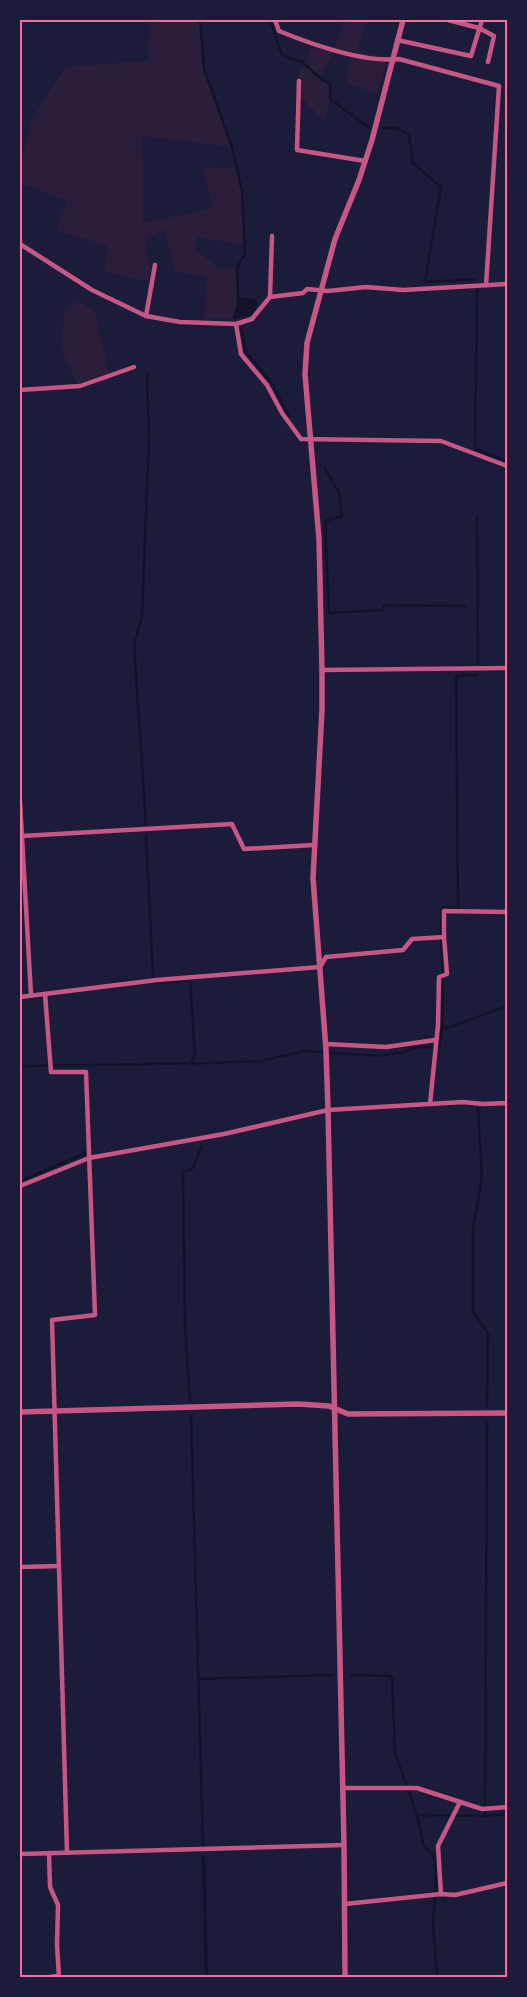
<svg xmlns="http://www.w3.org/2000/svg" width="527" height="1997" font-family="'Noto Sans',sans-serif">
<rect width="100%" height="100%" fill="#1b1b3a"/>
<g fill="#2a1e3b">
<polygon points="149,20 200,20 204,69 232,147 142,136 143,223 213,208 202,167 237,168 242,191 244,245 197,237 195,249 220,270 237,267 238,297 233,319 204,319 207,277 175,271 165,230 145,238 150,268 149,282 105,271 107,246 57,230 67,201 20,183 20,167 32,120 65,67 148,61"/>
<polygon points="343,20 367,20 357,50 387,58 377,94 345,82 350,59 334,53 320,77 330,84 330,99 325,122 297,93 296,80 311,48 334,52"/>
<polygon points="79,302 95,313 109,373 77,383 61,349 65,306"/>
</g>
<g fill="#12122b">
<polygon points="238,297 254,299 258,303 252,315 233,319"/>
<polygon points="202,1855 205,1855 208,1977 205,1977"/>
</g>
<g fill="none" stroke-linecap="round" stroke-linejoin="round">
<g stroke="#12122b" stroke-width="2.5">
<polyline points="200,20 204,69 232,147 242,191 245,253 237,267 238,297"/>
<polyline points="270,20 282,55 302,62 320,78 330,84 330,99 370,128"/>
<polyline points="384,128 396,128 409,135 413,163 441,187 425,282 475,279"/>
<polyline points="477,290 475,449 507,461"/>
<polyline points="241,327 246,352 273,385 289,417"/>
<polyline points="325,468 339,493 342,516 325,521 329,613 383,610 384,605 465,606"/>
<polyline points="477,517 478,664"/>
<polyline points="146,825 134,645 142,616 149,436 147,374"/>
<polyline points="146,835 153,976"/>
<polyline points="441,935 442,907 458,908 456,676 477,675"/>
<polyline points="441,941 443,980 442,1029"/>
<polyline points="154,983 190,980 195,1055 190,1063"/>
<polyline points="20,1066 211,1063 260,1061 306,1051 378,1056 405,1052 415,1048 439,1047 442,1030 507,1006"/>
<polyline points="478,1109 482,1177 473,1229 473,1312 488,1333 487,1406"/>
<polyline points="20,1181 86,1153"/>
<polyline points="190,1401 185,1326 183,1172 193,1168 202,1146"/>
<polyline points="191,1415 203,1845"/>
<polyline points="351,1675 392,1676 395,1753 417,1815"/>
<polyline points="198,1679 332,1675"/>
<polyline points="485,1816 487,1423"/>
<polyline points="437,1977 433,1922 436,1890 435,1858 424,1846 417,1815 485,1816 507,1814"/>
</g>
<g stroke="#c65784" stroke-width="4.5">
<path d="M275,20L279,31C311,44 365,63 399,59L499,86L486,285"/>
<polyline points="448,20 479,28 494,36 488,62"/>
<polyline points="397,40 471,56 482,20"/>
<polyline points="299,81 297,150 365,161"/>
<polyline points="20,244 92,290 146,316 180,322 236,324 252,319 270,297 303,293 307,289 328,291 366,287 403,290 507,284"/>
<polyline points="270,297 272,236"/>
<polyline points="146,316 155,265"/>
<polyline points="236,324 241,354 267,385 282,413 301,439 441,441 507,466"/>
<polyline points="20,390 80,386 134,367"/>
<polyline points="322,670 507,668"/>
<polyline points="20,802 31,995"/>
<polyline points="22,836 232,824 244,849 313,845"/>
<polyline points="45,994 51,1072 86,1072 95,1315 52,1320 67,1853"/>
<polyline points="20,997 157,980 320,967 326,957 403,950 412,939 444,937 444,911 507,912"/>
<polyline points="326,1044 386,1047 435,1040"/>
<polyline points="430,1104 438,1025 439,977 447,974 444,937"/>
<polyline points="20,1186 89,1158 224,1134 328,1110 463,1102 483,1104 507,1103"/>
<polyline points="20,1567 59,1566"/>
<polyline points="343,1788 417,1788 482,1809 507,1807"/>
<polyline points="49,1853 50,1887 58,1905 57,1945 59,1977"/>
<polyline points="20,1854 344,1845"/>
<polyline points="441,1894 438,1846 460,1802"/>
<polyline points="345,1904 441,1894 455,1895 507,1883"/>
<polyline points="50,1977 58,1976"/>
</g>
<g stroke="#c65784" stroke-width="5.5">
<polyline points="20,1412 298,1404 329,1406 348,1414 507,1413"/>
<polyline points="345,1977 344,1845 328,1110 326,1050 313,878 322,710 322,670 319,539 305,374 307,343 335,239 359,180 372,140 403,20"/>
</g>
</g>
<rect width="527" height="1997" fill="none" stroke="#1b1b3a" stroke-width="42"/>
<rect x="21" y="21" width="485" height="1955" fill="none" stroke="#ff6b9d" stroke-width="2"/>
</svg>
